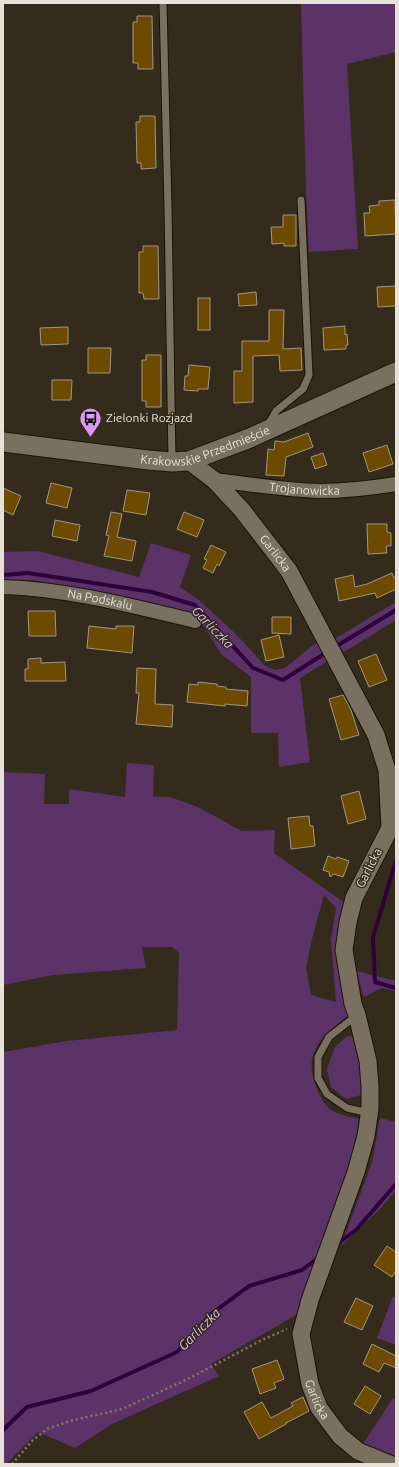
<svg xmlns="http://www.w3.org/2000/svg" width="399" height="1467" font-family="Ubuntu,sans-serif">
<rect width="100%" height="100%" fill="#342b1c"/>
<g fill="#5b3369" fill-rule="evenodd">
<polygon points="301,3 396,3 396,52 347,64 358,249 309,252 306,192"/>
<polygon points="151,543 191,555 180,587 199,600 236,634 265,666 275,670 285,668 318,641 328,661 300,678 310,762 279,767 278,733 251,733 251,677 221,654 196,613 32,580 3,582 3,552 38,551 139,577"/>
<polygon points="396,602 396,620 344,652 333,640"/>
<path d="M127,763L154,765L153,797H170L198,807L242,831L275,830L274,853L345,903L350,1014C323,1035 301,1052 317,1089C320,1097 325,1106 333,1111C340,1115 351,1117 359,1119L354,1151L323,1248L311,1274L296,1315L211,1364L219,1376L112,1424L75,1448L38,1432L6,1464H3V1052L67,1041L177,1030L179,953L172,947H142L146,968L53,975L3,985V772L45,774L44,804H69V789L125,797ZM324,895L336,908L331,940L336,1002L311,995L306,968L312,939Z"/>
<polygon points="356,971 396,981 396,991 382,988 364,997"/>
<polygon points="347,1036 356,1037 363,1074 361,1095 346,1099 331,1087 327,1069 335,1047"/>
<polygon points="380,1118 396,1122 396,1190 381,1208 341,1246 372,1162"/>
<polygon points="393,1296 396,1298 396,1345 377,1338"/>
<polygon points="393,1398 396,1399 396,1457 363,1444"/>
</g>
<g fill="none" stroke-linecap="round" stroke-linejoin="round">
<g stroke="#2e003c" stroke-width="4">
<polyline points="3,575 28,573 152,592 195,605 253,668 283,680 327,652"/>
<polyline points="335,647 396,610"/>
<polyline points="396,861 373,937 375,982 396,988"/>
<polyline points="337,1244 356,1230 396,1184"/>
<polyline points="3,1430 27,1407 91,1391 177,1352 210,1315 249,1286 302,1270 318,1258"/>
</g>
</g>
<g fill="#6c4b00" stroke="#a29786">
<polygon points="137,16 152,16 153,69 138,69 138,63 133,63 133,22 137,22"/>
<polygon points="140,116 155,116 156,168 141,169 141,163 137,163 136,122 140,122"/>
<polygon points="395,200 396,234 365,236 364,213 370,213 369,206 379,205 379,201"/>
<polygon points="283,215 296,215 296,246 284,246 284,243 272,244 271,227 283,227"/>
<polygon points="143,246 158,246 159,299 144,299 143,293 139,293 139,252 143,252"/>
<polygon points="396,286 396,306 378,307 377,287"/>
<polygon points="256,292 257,305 239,306 238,294"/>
<rect x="198" y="298" width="12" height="32"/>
<polygon points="269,310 284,310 283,349 301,348 302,370 280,371 279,355 253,356 253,402 234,403 234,371 242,371 242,341 269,341"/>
<polygon points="345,326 345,335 347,334 348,345 346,345 346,349 324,350 323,328"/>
<polygon points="68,327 68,344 41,345 40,328"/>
<polygon points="88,348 111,348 110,373 88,373"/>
<polygon points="146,355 161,355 161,407 146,407 146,401 142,401 142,360 146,360"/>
<polygon points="189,365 210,367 208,389 198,389 198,391 184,390 185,376 188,376"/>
<polygon points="52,380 72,380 71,400 52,400"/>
<polygon points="308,433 313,447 286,457 284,476 266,475 268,449 274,450 275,441 284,442"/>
<polygon points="387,445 393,464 369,472 363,453"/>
<polygon points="323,453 327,465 315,469 311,457"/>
<polygon points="51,483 72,488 67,508 46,503"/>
<polygon points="3,488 21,496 13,515 3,510"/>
<polygon points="127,490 150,493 146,515 123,511"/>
<polygon points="111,512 122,514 117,537 136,541 132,561 104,556 109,536 106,535"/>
<polygon points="184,512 204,520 197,537 177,529"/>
<polygon points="55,520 80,525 77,541 52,536"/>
<polygon points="367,524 387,524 387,532 391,533 391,546 386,546 387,553 368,554"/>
<polygon points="211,545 226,552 219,566 217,564 213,573 203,568 207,560 204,559"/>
<polygon points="392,573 396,581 396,589 377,598 375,593 339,601 335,579 353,575 355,587 367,584"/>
<polygon points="28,611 55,611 56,636 29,636"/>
<polygon points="272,617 291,617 291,634 272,633"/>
<polygon points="89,626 116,629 116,626 134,626 132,653 87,648"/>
<polygon points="279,635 284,657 266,661 261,640"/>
<polygon points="376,654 387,680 369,687 358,661"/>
<polygon points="41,658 41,663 65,662 66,681 25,681 25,669 28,669 28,659"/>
<polygon points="137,668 156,669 155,704 173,705 172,727 136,724 139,693 136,693"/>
<polygon points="198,682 217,684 217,686 226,687 226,689 248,691 247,706 225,704 225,706 187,702 189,684 198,685"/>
<polygon points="343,695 351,710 359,735 341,740 329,699"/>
<polygon points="359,791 366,819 348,824 341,796"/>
<polygon points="309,816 310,826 313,826 315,846 291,849 288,818"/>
<polygon points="328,856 336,859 337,857 349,861 343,877 334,874 330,877 329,872 323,870"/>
<polygon points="387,1246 396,1252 396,1271 392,1277 374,1265"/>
<polygon points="356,1298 373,1306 362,1330 344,1322"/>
<polygon points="372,1344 396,1356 396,1368 384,1363 379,1372 363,1364"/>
<polygon points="277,1360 284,1379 274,1383 276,1388 260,1394 252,1369"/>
<polygon points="365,1386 381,1396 370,1414 354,1404"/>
<polygon points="303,1397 309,1411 286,1423 286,1424 259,1439 244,1412 262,1402 271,1418 293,1406 291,1403"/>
</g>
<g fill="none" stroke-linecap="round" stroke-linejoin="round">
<defs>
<g id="service">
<polyline points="163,3 168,207 172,461"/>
<polyline points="268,425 276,411 303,389 309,375 301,200"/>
<polyline points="356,1016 329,1037 318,1057 318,1078 327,1094 347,1108 369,1113"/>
</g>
<g id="minor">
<path id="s1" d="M214,480C249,484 285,490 320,491C346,491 371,488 396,484"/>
<path id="s2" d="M3,587C68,589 132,606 195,621"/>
</g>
<g id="tertiary">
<path id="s3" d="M189,461L214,480L242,510L289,571L376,735L387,770L390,828L354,898L348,922L344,950L353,1004L357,1015L368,1061L370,1086V1109L366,1136L356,1172L310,1300L301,1334L310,1384L319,1408L340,1436L358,1451L390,1464"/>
</g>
<g id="secondary">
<path id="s4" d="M3,442L148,460L172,462L189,461L250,438L396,372"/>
</g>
</defs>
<use href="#service" stroke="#1b1306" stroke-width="9"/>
<use href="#minor" stroke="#1b1306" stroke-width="16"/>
<use href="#tertiary" stroke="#1b1306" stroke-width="19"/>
<use href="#secondary" stroke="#1b1306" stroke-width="21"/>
<polyline stroke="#81796d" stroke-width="2.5" stroke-dasharray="2 3" stroke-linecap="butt" points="12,1464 32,1441 47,1429 70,1421 122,1409 188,1379 262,1340 287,1329"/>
<use href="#service" stroke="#7a705f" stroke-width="7"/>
<use href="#minor" stroke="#7a705f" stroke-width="14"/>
<use href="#tertiary" stroke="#7a705f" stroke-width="17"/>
<use href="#secondary" stroke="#7a705f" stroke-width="19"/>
</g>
<defs>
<symbol id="bus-pin" viewBox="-11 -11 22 30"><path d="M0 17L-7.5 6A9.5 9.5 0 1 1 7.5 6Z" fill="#db99f5" stroke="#342b1c"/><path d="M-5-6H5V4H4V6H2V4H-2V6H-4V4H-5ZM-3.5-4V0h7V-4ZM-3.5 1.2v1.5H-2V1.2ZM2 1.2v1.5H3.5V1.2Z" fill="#111"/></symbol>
</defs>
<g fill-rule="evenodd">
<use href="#bus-pin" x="78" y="406" width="25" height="34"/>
</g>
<g text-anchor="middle" stroke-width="3" stroke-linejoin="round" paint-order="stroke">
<g font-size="12" fill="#e7e1d8" stroke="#342b1c" text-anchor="start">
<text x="106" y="422">Zielonki Rozjazd</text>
</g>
<g font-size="12" fill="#e7e1d8" stroke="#342b1c">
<text dy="4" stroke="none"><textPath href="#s4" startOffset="206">Krakowskie Przedmieście</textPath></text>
<text dy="4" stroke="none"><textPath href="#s1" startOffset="91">Trojanowicka</textPath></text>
<text dy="4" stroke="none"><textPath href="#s3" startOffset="127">Garlicka</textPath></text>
<text dy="4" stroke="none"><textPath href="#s2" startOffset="98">Na Podskalu</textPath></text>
<text transform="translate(369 868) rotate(-63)" y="4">Garlicka</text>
<text dy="4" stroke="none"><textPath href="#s3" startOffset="1027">Garlicka</textPath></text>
</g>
<g font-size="13" font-style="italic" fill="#e4bcf4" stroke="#342b1c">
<text transform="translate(213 627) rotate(46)" y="5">Garliczka</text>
<text transform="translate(199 1329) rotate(-45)" y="5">Garliczka</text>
</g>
</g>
<rect width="399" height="1467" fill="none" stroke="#e7e1d8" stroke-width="8"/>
</svg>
